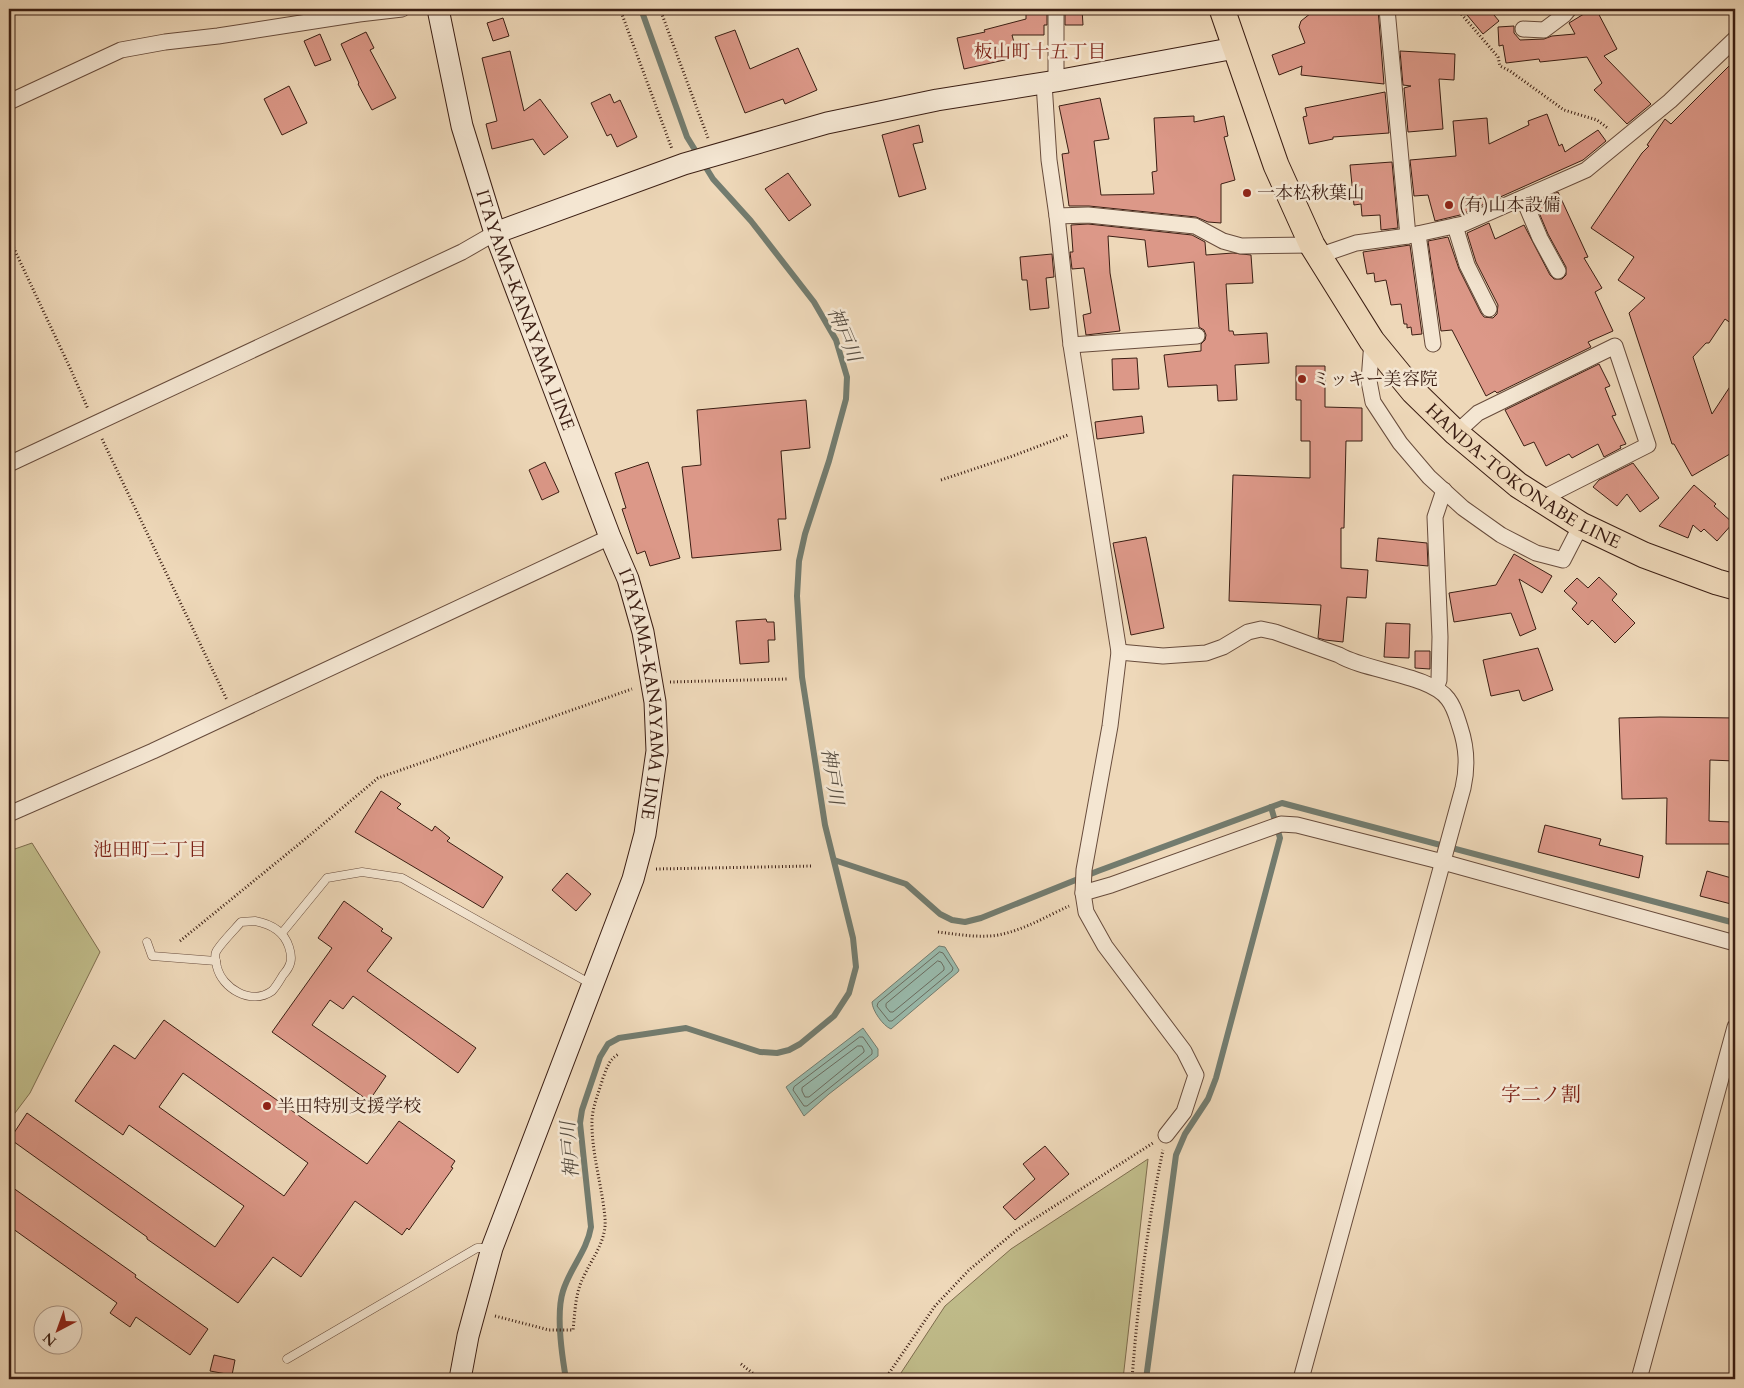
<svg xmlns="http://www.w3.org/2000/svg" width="1744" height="1388" font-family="Cardo,'Noto Serif JP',serif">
<rect width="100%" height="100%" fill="#eed8b9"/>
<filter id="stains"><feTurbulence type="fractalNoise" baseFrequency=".004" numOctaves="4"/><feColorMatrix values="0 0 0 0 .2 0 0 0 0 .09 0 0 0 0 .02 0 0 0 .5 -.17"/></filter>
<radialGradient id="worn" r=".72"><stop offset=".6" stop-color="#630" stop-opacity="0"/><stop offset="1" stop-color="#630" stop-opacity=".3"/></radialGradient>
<g fill="#c0bc8a" stroke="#7e6d4e">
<polygon points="32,843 100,952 30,1093 9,1121 9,851"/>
<polygon points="1148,1159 1123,1379 897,1379 945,1306 1011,1249"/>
</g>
<g fill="#99baac" stroke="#737c6f">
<path d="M939,946L945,947L959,970L958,972L891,1029C883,1026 872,1010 872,1002Z"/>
<polygon points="863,1028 878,1049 878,1056 829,1094 804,1116 786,1087"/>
</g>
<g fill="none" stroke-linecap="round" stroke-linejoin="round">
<g stroke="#6a6c60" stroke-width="1">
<polygon points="940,952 943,953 953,968 952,971 892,1021 889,1021 877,1006 878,1003"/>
<polygon points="938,961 941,962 944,967 944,970 893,1012 890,1012 886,1007 886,1004"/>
<polygon points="860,1037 863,1037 872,1050 872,1054 807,1106 804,1106 793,1090 794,1087"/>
<polygon points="858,1046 862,1046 864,1050 864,1052 809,1097 805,1097 802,1091 802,1088"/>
</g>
<g stroke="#737c6f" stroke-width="6">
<polyline points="834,860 906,884 940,914 952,920 965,922 981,918 1098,871 1282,803 1735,923"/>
<path d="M566,1379C562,1356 556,1313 563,1291C570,1268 587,1251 591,1227L580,1123L582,1110L600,1057L608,1044L619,1038L686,1028L760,1052L777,1053L789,1050L800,1044L834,1016L849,993L856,967L853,938L825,825L802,677L797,596L799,561L805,534L829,461L846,399L847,377L836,340L814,302L751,221L713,179L687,137L641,9"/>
<polyline points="1146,1379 1176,1155 1185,1134 1208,1099 1216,1078 1280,838 1271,807"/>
</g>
</g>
<g fill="#dc9888" stroke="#3b1e13" fill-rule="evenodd">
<polygon points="1026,9 1047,9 1047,25 1044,25 1044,35 1012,35 1018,57 964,69 957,38 985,32 984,30 1026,19"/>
<polygon points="1065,9 1082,9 1083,25 1065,25"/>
<polygon points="1311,9 1378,9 1384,84 1301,75 1302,66 1279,75 1272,55 1305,43 1299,27 1301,21 1311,13"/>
<polygon points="1462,9 1489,9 1499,21 1483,34"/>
<polygon points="1592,9 1596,9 1617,49 1604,56 1651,104 1627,124 1594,90 1602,83 1587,57 1540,62 1539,59 1506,63 1503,45 1499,46 1498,27 1514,26 1514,33 1520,40 1544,39 1552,36 1575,34 1569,23"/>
<polygon points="503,18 509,36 493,41 487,23"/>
<polygon points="735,30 750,69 798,48 817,90 785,104 783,99 745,113 715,37"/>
<polygon points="366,32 374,48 370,50 396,98 372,110 358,84 359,83 341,44"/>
<polygon points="320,34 331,60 315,66 304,41"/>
<polygon points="510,51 524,111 540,99 568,137 544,155 533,139 492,149 486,124 497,121 482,58"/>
<polygon points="1400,51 1455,54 1454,80 1439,79 1443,129 1408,132 1404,88 1411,86 1403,85"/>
<polygon points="1735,60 1735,326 1725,319 1709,343 1706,343 1693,357 1712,414 1735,379 1735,451 1692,476 1674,444 1672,444 1629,313 1645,298 1618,280 1634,257 1591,228 1642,153 1649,146 1647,145 1665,119 1671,124"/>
<polygon points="289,86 307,123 282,135 264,99"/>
<polygon points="1385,92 1389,133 1333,137 1333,139 1309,144 1303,117 1307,116 1305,108"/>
<polygon points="610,94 614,103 620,100 637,137 617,147 611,134 607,136 591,103"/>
<polygon points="1100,98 1109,139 1094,141 1101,195 1154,194 1152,172 1157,171 1154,118 1194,116 1194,122 1224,116 1228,136 1224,137 1235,180 1221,184 1221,223 1208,222 1196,217 1089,206 1069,206 1062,154 1069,153 1059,106"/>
<polygon points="1547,114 1559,146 1562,144 1565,152 1598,130 1606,141 1583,160 1460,215 1435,221 1428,195 1414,196 1410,160 1456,156 1453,121 1487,118 1489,144 1529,125 1528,121"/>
<polygon points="919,125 923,142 913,144 926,189 899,197 882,135"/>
<polygon points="1392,162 1398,228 1381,230 1380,215 1362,216 1361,204 1354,205 1350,165"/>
<polygon points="788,173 811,205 789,221 765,189"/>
<polygon points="1558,192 1588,257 1584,258 1602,288 1595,292 1613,331 1588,342 1591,347 1497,393 1495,391 1486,396 1452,330 1441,331 1428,241 1448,237 1459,269 1481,313 1484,317 1493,318 1497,314 1498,305 1476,262 1467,233 1489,223 1495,239 1524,225 1550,275 1554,279 1562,279 1566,275 1566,267 1548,234 1535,203"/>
<polygon points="1088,224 1192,235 1205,242 1206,255 1233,253 1251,255 1253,283 1226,284 1229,331 1233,331 1234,335 1267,333 1269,363 1235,365 1237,400 1218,401 1217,385 1168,387 1164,355 1201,351 1201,344 1205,340 1206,335 1204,330 1199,327 1194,262 1148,267 1145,240 1108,236 1110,273 1120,331 1086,335 1083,315 1091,313 1084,268 1072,269 1070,252 1073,252 1071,225"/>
<polygon points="1410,245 1422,334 1412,335 1411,327 1407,328 1407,324 1404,324 1401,304 1391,305 1386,280 1375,282 1374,273 1367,274 1363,252"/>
<polygon points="1052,254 1054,277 1046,278 1049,308 1030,310 1027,280 1022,280 1020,257"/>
<polygon points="1137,358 1139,389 1113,390 1112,359"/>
<polygon points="1599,364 1610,386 1605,388 1616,415 1612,416 1626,444 1620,446 1621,448 1604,457 1598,444 1572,458 1569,454 1546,466 1534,442 1524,446 1505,410"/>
<polygon points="1296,366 1325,366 1325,407 1362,408 1362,441 1346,441 1344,528 1341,528 1341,568 1368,570 1366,598 1347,597 1343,642 1325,640 1318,638 1321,605 1229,601 1233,475 1310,478 1310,441 1301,441 1301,400 1296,400"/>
<polygon points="806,400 810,448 781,451 786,519 778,519 781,550 692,558 682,467 701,465 697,410"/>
<polygon points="1142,416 1144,433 1097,439 1095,422"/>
<polygon points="545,462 559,492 542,500 529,470"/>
<polygon points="648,462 680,558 650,566 645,551 637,554 622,509 626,508 615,473"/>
<polygon points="1633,463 1659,498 1640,512 1627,494 1617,506 1593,487 1599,480"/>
<polygon points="1694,485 1716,504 1714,506 1733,523 1717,541 1704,529 1701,532 1693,525 1688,538 1659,526"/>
<polygon points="1146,537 1164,628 1131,635 1113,543"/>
<polygon points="1378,538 1427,543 1428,566 1376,561"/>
<polygon points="1514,554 1552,576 1542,593 1519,579 1536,629 1520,636 1511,613 1454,622 1449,593 1496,585"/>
<polygon points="1599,577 1617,594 1612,600 1635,623 1615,643 1592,620 1588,625 1572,609 1577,603 1564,591 1577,578 1588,588"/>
<polygon points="766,619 767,622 774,622 775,640 768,640 769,662 740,664 736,621"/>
<polygon points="1386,623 1410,624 1409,658 1384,657"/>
<polygon points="1538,648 1553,690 1524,701 1522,700 1519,690 1491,696 1483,660"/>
<polygon points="1415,651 1430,651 1430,669 1415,668"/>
<polygon points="1660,717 1735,718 1735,761 1710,760 1709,821 1731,822 1731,844 1666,844 1667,798 1622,799 1619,718"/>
<polygon points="381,791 401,804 397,808 432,831 435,826 450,838 447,841 503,877 483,908 355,832"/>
<polygon points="1545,825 1601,839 1599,845 1643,856 1639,878 1538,852"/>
<polygon points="1707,871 1735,879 1735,905 1700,896"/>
<polygon points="567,873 591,894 576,911 552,890"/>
<polygon points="344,901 383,929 381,931 392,938 367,971 476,1048 458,1073 353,996 343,1009 330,1000 312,1025 386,1076 369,1101 272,1032 332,948 318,938"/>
<path d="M164,1020L367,1164L399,1121L455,1161L451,1167L453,1168L409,1230L407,1228L402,1235L355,1201L301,1277L273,1257L238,1303L147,1239V1237L10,1139L27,1113L215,1247L244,1206L129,1125L123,1135L75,1101L114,1045L135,1059ZM183,1073L308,1163L284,1196L159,1107Z"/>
<polygon points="1045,1146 1069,1174 1015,1220 1003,1207 1035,1179 1023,1164"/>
<polygon points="9,1185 136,1275 135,1277 208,1329 190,1355 136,1317 130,1327 110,1313 117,1303 9,1226"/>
<polygon points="214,1355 235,1360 232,1375 210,1371"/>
</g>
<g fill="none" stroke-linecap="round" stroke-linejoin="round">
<defs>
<g id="lane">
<path d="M255,921C271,924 284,931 289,947C293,959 291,966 283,975C280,980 276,987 272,991C251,1006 222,988 217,967C216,962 214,956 216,952C219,945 236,928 241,922Z"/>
<polyline points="282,933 327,878 362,872 402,878 591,984"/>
<polyline points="147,942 152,956 216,961"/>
<polyline points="287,1359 477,1248 490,1248"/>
</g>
<g id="street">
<polyline points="1387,9 1408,236"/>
<polyline points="1523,29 1544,30 1564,15 1569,9"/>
<polyline points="1056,81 1056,9"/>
<polyline points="1044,83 1049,160 1057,216 1071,345 1119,652 1110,726 1084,870 1083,893 1086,912 1105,946 1184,1051 1196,1075 1184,1112 1166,1135"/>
<polyline points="9,102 121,50 165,42 218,36 359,14 402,9"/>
<polyline points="1523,198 1540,238 1558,271"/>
<polyline points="1057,216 1088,215 1195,226 1223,241 1241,246 1312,245"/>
<polyline points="1455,226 1467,265 1489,309"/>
<polyline points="1418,234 1433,344"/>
<polyline points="1318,256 1356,243 1408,236 1463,224 1586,170 1670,101 1735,39"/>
<polyline points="1372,341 1369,381 1373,402 1400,443 1429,477 1463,508 1501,535 1536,553 1563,560 1581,525"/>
<polyline points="1071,345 1197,336"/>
<polyline points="1456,433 1478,413 1615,346 1648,445 1541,499"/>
<polyline points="9,464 462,252 495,233"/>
<path d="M1119,652L1163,656L1206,653L1223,647L1248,632L1261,629L1275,632L1339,655C1365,671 1431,675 1448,699C1455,708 1457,718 1460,727C1467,748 1468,766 1463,788L1301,1379"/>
<polyline points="1436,688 1439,680 1440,637 1435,517 1444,490"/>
<polyline points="9,814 153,751 610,537"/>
<polyline points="1083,893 1111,885 1281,824 1297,825 1443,862 1735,943"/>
<polyline points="1639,1379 1735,1027"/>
</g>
<g id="secondary">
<path id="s1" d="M438,9L462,126L495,233L610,537L628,579L643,632L655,702L657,751L645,834L633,879L492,1248L468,1336L460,1379"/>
<polyline points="495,233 684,164 827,123 937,100 1056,81 1235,48"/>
</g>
<g id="primary">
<path id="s2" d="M1222,9L1276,165L1312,245L1372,341L1413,391L1456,433L1518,485L1581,525L1644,555L1717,582L1735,587"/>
</g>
</defs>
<use href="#lane" stroke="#684c3c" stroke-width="9"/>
<use href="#street" stroke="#684c3c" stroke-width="17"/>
<use href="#secondary" stroke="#3b1e13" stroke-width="23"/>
<use href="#primary" stroke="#3b1e13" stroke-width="27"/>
<g stroke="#3b1e13" stroke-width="3" stroke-dasharray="1 2.5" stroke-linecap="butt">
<polyline points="620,9 672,149"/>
<polyline points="660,9 708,138"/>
<polyline points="1457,9 1498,57 1500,66 1510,71 1564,110 1597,120 1609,129"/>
<polyline points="9,238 71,370 88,409"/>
<polyline points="102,439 227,700"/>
<polyline points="941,480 1010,457 1068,435"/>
<polyline points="670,682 787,679"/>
<polyline points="656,869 813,866"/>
<path d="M938,932C955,934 972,937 989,936C1015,935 1045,917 1069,906"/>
<polyline points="180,941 309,836 378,778 632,689"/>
<path d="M495,1316L549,1330H573C575,1313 575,1294 583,1278C592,1258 607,1241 605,1218C602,1185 591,1152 592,1119C593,1105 599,1092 603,1078C607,1068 609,1059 619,1054"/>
<polyline points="741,1364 760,1379"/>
<polyline points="885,1379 935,1306 969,1270 1017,1230 1153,1143"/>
<path d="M1132,1379C1138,1302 1147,1225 1163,1150"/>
</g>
<use href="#lane" stroke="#f4e6d2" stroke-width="8"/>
<use href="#street" stroke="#f4e6d2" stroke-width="15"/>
<use href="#secondary" stroke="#f4e6d2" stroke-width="21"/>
<use href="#primary" stroke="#eed8b9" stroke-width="25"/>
</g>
<g fill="#8f2418" stroke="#f4e6d2" stroke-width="2">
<circle cx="1247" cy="193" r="5"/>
<circle cx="1449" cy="205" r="5"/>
<circle cx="1302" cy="379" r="5"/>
<circle cx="267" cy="1106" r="5"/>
</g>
<g text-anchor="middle" stroke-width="5" stroke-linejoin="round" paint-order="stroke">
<g font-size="18" fill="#3b1e13" stroke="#f4e6d2" text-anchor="start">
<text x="1257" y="199">一本松秋葉山</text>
<text x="1459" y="211">(有)山本設備</text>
<text x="1312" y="385">ミッキー美容院</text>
<text x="277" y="1112">半田特別支援学校</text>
</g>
<g font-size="18" fill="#3b1e13" stroke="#f4e6d2">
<text dy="6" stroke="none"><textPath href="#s1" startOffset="314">ITAYAMA-KANAYAMA LINE</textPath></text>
<text dy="6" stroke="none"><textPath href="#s2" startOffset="571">HANDA-TOKONABE LINE</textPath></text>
<text dy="6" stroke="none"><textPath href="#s1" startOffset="719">ITAYAMA-KANAYAMA LINE</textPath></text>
</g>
<g font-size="19" fill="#7a1f14" stroke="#f4e6d2">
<text x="1040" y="58">板山町十五丁目</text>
<text x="150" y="856">池田町二丁目</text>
</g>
<g font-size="19" font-style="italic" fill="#574d41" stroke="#f4e6d2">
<text transform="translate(845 334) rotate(67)" y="7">神戸川</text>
<text transform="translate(833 776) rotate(81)" y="7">神戸川</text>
<text transform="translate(569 1150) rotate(-94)" y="7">神戸川</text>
</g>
<g font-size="20" fill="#7a1f14" stroke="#f4e6d2">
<text x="1541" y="1101">字二ノ割</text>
</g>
</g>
<rect width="1744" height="1388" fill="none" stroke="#eed8b9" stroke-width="30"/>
<rect x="10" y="10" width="1724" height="1368" fill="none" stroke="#3b1e13" stroke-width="2.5"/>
<rect x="15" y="15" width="1714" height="1358" fill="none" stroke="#3b1e13"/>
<g transform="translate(58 1330) rotate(221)"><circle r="24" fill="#f4e6d2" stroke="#aa9686"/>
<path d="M0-4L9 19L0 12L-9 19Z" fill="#8f2418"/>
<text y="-8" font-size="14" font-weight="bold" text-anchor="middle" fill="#3b1e13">N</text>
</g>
<rect width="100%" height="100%" filter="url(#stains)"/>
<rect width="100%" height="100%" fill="url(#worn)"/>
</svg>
